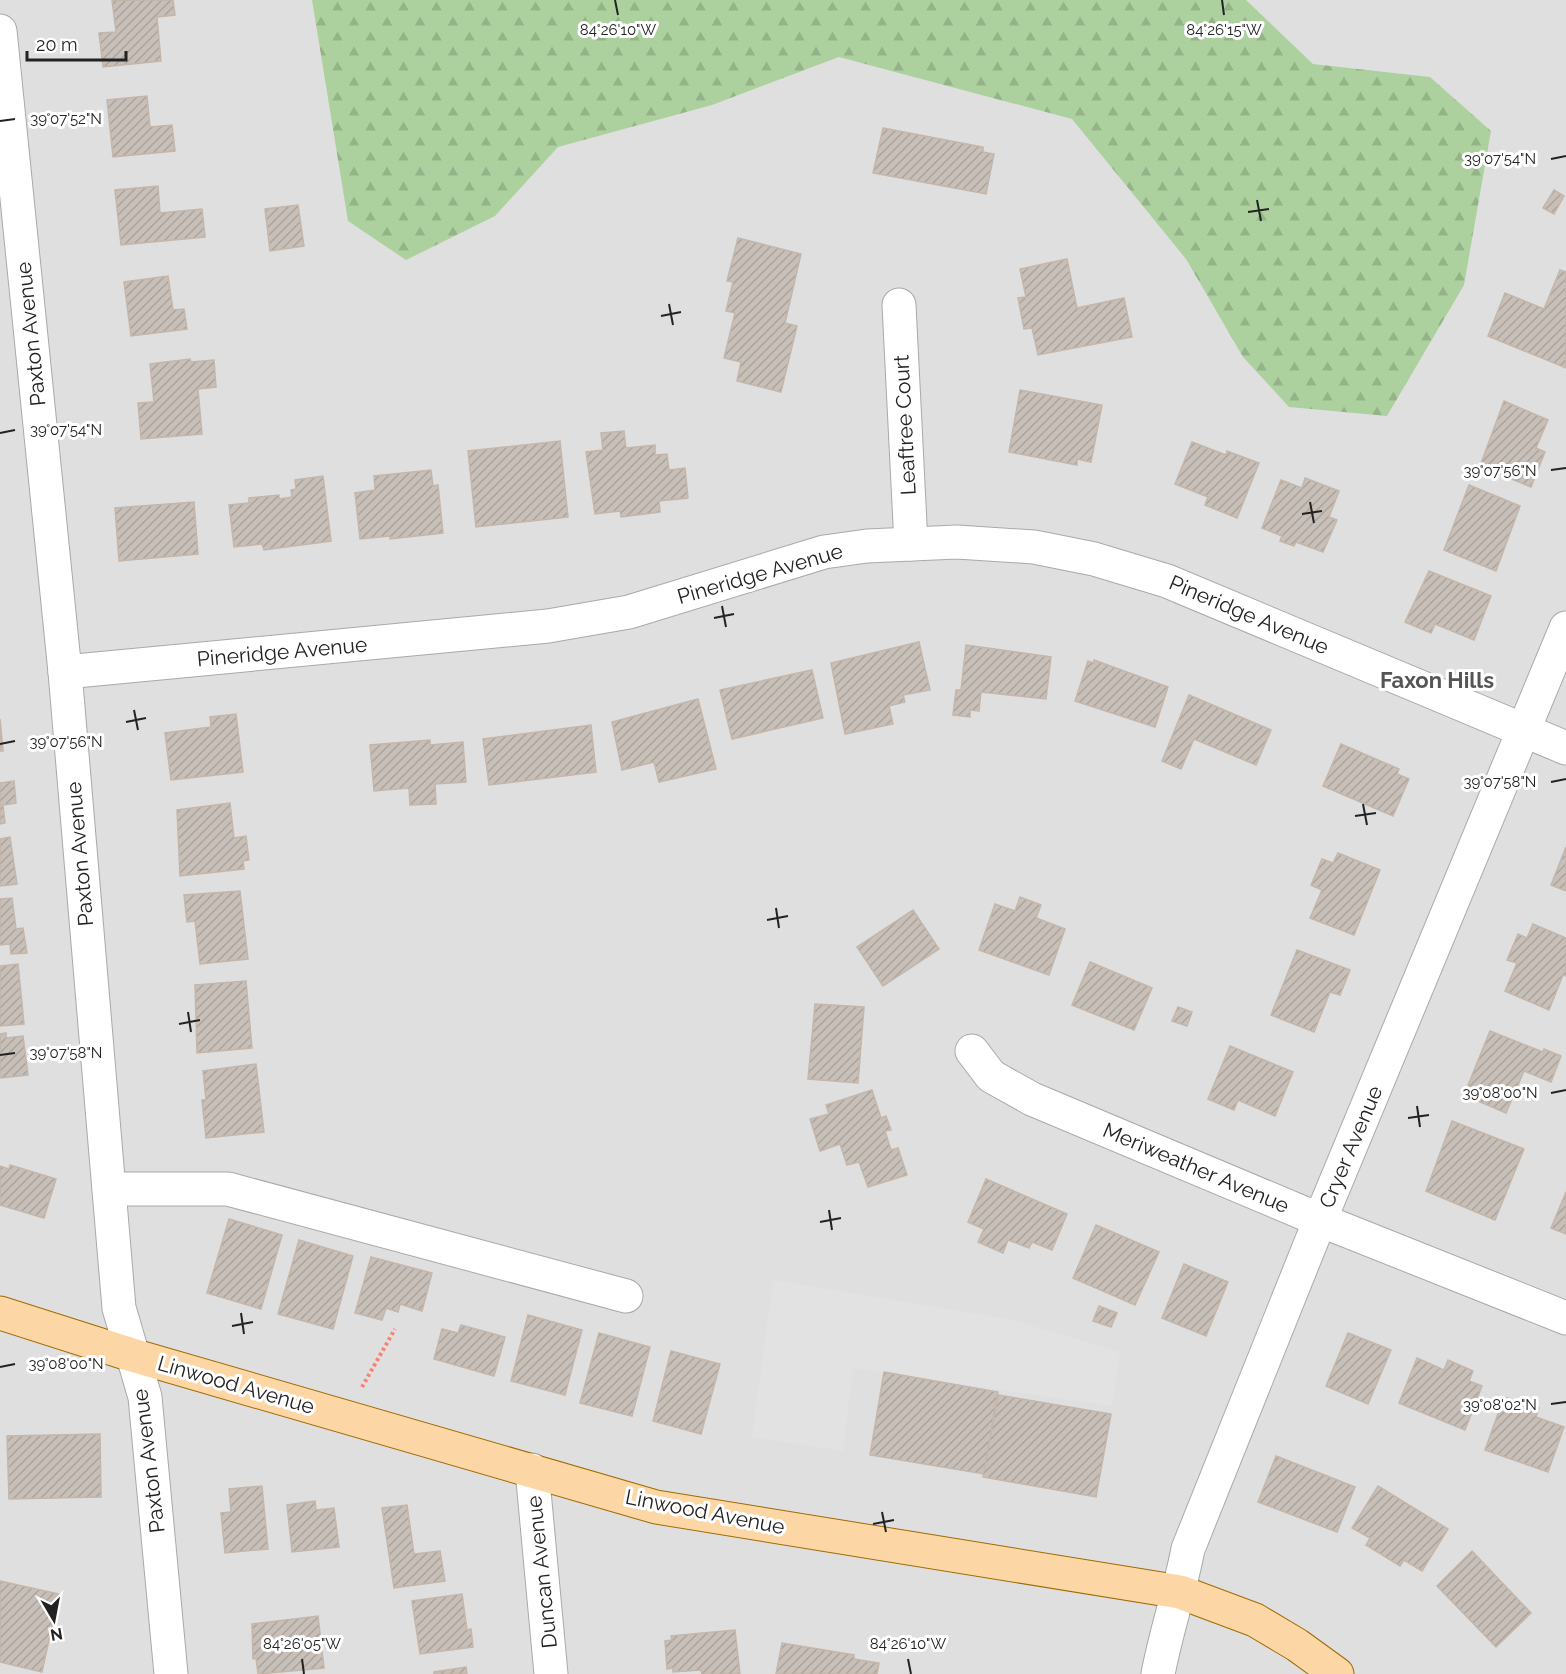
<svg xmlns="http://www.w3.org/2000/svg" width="1566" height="1674" font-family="Raleway,sans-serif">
<defs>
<pattern id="forest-firs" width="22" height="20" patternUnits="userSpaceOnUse" patternTransform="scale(1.5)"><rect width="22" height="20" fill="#add19e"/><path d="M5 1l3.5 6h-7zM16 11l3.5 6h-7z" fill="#95b388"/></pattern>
<pattern id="building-hatch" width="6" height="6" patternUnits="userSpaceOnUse" patternTransform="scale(1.5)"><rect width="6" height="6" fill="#c7bfb8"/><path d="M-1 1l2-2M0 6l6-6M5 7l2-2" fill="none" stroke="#aba49e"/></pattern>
</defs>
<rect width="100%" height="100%" fill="#f2efe9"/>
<rect fill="#e0dfdf" x="0" y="0" width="1566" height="1674"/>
<polygon fill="url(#forest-firs)" points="312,0 1246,0 1313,64 1430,77 1491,131 1464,285 1387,416 1289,407 1243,357 1186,259 1072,119 839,57 712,105 558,147 495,216 406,260 348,221"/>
<polygon fill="#e2e2e2" points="773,1280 1013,1320 1120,1352 1112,1406 853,1368 843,1451 752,1437"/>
<g fill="url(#building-hatch)" stroke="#c4b6ab" stroke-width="1.5">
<polygon points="112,0 173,0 175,15 157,17 161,61 103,67 99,33 116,32"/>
<polygon points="147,96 150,127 172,125 175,151 113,157 107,100"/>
<polygon points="883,128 983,147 983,152 994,154 986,194 873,173"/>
<polygon points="158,186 160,213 202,209 205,237 121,245 115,190"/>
<polygon points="1554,190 1564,196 1554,214 1543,208"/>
<polygon points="298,205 304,246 270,251 265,209"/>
<polygon points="738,238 801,254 785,323 797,326 781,392 737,381 741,362 724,358 735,313 726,311 733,282 727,281"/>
<polygon points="1067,259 1077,308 1124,298 1132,337 1038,355 1032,328 1024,329 1018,298 1026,297 1020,269"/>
<polygon points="1560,270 1566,272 1566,368 1488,336 1505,293 1544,309"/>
<polygon points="168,276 173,310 184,309 187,329 131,336 124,282"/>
<polygon points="190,359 191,362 214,360 216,387 198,389 202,434 141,439 138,403 154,402 150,364"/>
<polygon points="1020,390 1102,405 1091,462 1077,459 1077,465 1009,452"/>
<polygon points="1504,401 1548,420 1536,448 1545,452 1531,487 1480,466"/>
<polygon points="624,431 626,448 655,445 655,455 667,454 669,470 685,468 688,498 659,501 660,512 621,517 620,511 595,514 586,452 603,450 601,433"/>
<polygon points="560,441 568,517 476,527 468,451"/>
<polygon points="1192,442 1226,455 1227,451 1259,463 1237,518 1205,505 1208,497 1175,484"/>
<polygon points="431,470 433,486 438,485 443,533 390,539 390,536 360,539 355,493 375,490 374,476"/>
<polygon points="323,476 331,541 264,550 262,544 234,547 229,505 249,503 249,498 279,495 279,499 292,497 291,490 296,489 295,480"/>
<polygon points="1305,478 1339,491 1329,517 1337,520 1323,552 1296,542 1294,546 1280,541 1282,536 1262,528 1281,480 1302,488"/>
<polygon points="1469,485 1520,506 1496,571 1444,550"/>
<polygon points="194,502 198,554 119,561 115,508"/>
<polygon points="1429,571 1491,596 1474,640 1435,624 1431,633 1405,622"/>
<polygon points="919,642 930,690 903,695 905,702 889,706 893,724 845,734 831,663"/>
<polygon points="966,645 1051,657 1046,699 981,692 979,711 970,710 970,717 953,715 956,690 961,690"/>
<polygon points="1094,660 1168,687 1155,727 1075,701 1088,661 1094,663"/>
<polygon points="812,670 823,718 732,739 720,690"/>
<polygon points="1189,695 1271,730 1256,765 1194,739 1181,769 1162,761"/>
<polygon points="698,699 716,769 659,782 654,762 622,770 612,722"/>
<polygon points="236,714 243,772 171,780 165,733 211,727 210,717"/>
<polygon points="0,719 3,751 0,751"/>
<polygon points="591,725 596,772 489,785 483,739"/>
<polygon points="430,740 430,745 463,742 466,782 435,784 436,804 410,805 409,788 374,791 370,745"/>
<polygon points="1341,744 1399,769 1397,774 1409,779 1393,816 1323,786"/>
<polygon points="14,781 16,803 3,805 5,823 0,824 0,783"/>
<polygon points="230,803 234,838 246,836 249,860 243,861 244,869 180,876 177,810"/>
<polygon points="10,837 17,884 0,886 0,839"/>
<polygon points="1566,847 1566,891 1551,885"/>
<polygon points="1338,853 1380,870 1354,935 1310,918 1322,890 1311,885 1322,859 1333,863"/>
<polygon points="240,891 248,959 200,964 195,921 187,922 184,895"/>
<polygon points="1020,897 1041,905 1036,918 1065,929 1049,975 979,950 995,904 1015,911"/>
<polygon points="12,898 16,929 23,928 27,953 11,954 10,944 0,945 0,899"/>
<polygon points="913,910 939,949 883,986 857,947"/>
<polygon points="1533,924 1566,938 1566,976 1563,975 1549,1010 1505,991 1517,963 1507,960 1518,934 1527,938"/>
<polygon points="1297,950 1350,970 1340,995 1330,992 1314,1032 1271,1015"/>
<polygon points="1090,962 1152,988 1134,1030 1072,1005"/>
<polygon points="18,964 24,1024 0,1026 0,966"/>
<polygon points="246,981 252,1048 197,1053 195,985"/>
<polygon points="815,1004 864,1007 858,1083 808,1079"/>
<polygon points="1178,1007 1192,1012 1187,1026 1172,1021"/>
<polygon points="1490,1031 1543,1052 1544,1049 1561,1056 1551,1082 1524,1071 1506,1113 1464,1095"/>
<polygon points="6,1033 6,1038 23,1036 28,1075 0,1078 0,1034"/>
<polygon points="1230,1046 1293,1072 1275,1116 1238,1100 1234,1110 1208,1099"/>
<polygon points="256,1064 264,1132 206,1138 202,1100 206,1100 203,1071"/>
<polygon points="872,1090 881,1118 886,1116 891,1130 885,1131 891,1150 898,1148 907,1175 868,1187 859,1162 847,1165 840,1144 820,1151 810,1119 829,1114 826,1105"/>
<polygon points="1452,1121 1524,1149 1495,1220 1426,1191"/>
<polygon points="10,1165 56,1179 44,1218 0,1205 0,1166 9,1169"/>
<polygon points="986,1179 1067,1214 1052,1250 1032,1242 1029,1248 1008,1240 1003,1253 978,1242 984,1229 968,1222"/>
<polygon points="1566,1192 1566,1234 1551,1228"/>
<polygon points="229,1219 282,1235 261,1309 207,1293"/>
<polygon points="1096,1225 1159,1252 1135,1305 1073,1278"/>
<polygon points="299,1240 353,1256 333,1329 278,1314"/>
<polygon points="371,1257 432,1273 422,1311 400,1304 398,1312 386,1308 382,1320 355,1313"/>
<polygon points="1184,1264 1228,1282 1206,1336 1162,1318"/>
<polygon points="1099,1306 1117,1313 1111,1327 1093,1321"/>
<polygon points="528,1315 582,1330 565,1395 511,1381"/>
<polygon points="461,1325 505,1337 494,1376 434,1359 442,1329 458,1333"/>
<polygon points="599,1333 650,1347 632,1416 580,1403"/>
<polygon points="1348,1333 1391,1350 1368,1404 1326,1386"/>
<polygon points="671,1351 720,1364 701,1434 653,1421"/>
<polygon points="1417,1358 1444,1370 1448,1360 1473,1371 1469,1381 1482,1386 1465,1430 1399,1403"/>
<polygon points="884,1372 998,1392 984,1474 870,1455"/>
<polygon points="998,1395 1111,1414 1096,1497 983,1477"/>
<polygon points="1504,1397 1539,1408 1536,1417 1564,1427 1548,1472 1485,1450"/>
<polygon points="100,1434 101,1497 9,1499 7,1436"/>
<polygon points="1276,1456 1355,1487 1337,1532 1258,1502"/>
<polygon points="262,1486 268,1549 225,1553 221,1513 231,1512 229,1489"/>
<polygon points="1378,1486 1448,1529 1422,1571 1404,1560 1400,1566 1366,1545 1370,1538 1352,1528"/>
<polygon points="315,1501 316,1510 334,1508 339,1547 292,1552 287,1505"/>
<polygon points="407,1505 414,1554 440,1551 445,1581 394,1588 382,1508"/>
<polygon points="1472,1551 1531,1613 1496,1647 1437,1586"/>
<polygon points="0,1581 59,1594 42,1672 0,1662"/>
<polygon points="462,1594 467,1630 471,1629 473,1647 420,1654 412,1601"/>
<polygon points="318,1616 324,1668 258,1674 256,1658 253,1659 252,1624"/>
<polygon points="735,1630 740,1674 702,1674 701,1670 673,1672 673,1668 667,1669 665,1641 672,1640 671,1636"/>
<polygon points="782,1643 854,1655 854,1659 879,1663 877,1674 776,1674"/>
<polygon points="466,1667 467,1674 434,1674 434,1672"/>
</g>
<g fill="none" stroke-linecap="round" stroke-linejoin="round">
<defs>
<g id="minor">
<polyline points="0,31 65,672 119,1308 145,1397 171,1674"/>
<polyline points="899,305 911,544"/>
<polyline points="65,672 548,626 629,612 824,552 867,546 957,542 1034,547 1094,559 1167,581 1566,748"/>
<polyline points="972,1051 991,1076 1032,1099 1320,1220 1566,1318"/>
<polyline points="109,1189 228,1189 626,1296"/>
<polyline points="532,1470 551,1674"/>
<path d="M1158,1674C1166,1632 1180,1591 1188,1549L1320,1220L1566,628"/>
</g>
<polyline id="major" points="0,1313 132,1355 656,1507 1180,1592 1255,1620 1297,1645 1337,1674"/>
</defs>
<use href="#minor" stroke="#a9a9a9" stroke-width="35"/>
<use href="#major" stroke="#a06b00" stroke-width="35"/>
<polyline stroke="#fa8072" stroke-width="4" stroke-dasharray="3 3" stroke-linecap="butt" points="362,1387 395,1329"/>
<use href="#minor" stroke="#fff" stroke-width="33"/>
<use href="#major" stroke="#fcd6a4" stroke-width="33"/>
</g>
<path fill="none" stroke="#222" stroke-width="2" d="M615,0L618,15M1222,0L1224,15M0,121L15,119M1551,159L1566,156M1257,200L1261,221M1248,212L1269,209M669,304L673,325M661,316L681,312M0,433L15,430M1551,470L1566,468M1310,502L1314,523M1302,514L1322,511M722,606L726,627M714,618L734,614M134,710L138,730M126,722L146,718M0,744L15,741M1551,782L1566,779M1363,804L1367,825M1355,816L1376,813M776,908L779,928M767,920L788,916M188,1012L191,1032M179,1024L200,1020M0,1055L15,1053M1551,1093L1566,1090M1417,1106L1420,1127M1408,1118L1429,1115M829,1210L832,1230M820,1222L841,1218M241,1313L244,1334M232,1326L253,1322M0,1367L15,1364M1551,1404L1566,1402M882,1512L886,1532M873,1524L894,1520M302,1659L304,1674M908,1659L911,1674"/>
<g text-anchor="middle" stroke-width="6" stroke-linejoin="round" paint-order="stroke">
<g font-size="21" fill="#222" stroke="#fff">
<text transform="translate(31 334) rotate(-96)" y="7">Paxton Avenue</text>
<text transform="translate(905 425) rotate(-93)" y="7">Leaftree Court</text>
<text transform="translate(760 574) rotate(-16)" y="7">Pineridge Avenue</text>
<text transform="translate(1249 615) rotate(23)" y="7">Pineridge Avenue</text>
<text transform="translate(282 652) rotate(-5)" y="7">Pineridge Avenue</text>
<text transform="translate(80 854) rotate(-95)" y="7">Paxton Avenue</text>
<text transform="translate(1351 1147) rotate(-67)" y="7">Cryer Avenue</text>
<text transform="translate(1196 1168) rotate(23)" y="7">Meriweather Avenue</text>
<text transform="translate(236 1385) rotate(16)" y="7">Linwood Avenue</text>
<text transform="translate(149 1461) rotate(-97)" y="7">Paxton Avenue</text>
<text transform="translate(705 1512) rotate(11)" y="7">Linwood Avenue</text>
<text transform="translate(542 1572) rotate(-96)" y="7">Duncan Avenue</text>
</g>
<g font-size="22" font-weight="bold" fill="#555" stroke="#fff">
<text x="1437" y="688">Faxon Hills</text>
</g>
</g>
<g font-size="15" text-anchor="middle" fill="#222" stroke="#fff" stroke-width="6" stroke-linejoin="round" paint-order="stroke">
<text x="618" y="35">84°26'10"W</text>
<text x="1224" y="35">84°26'15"W</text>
<text x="66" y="124">39°07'52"N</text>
<text x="1500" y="164">39°07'54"N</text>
<text x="66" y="435">39°07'54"N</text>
<text x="1500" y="476">39°07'56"N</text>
<text x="66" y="747">39°07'56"N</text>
<text x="1500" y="787">39°07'58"N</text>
<text x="66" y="1058">39°07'58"N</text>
<text x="1500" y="1098">39°08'00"N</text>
<text x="66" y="1369">39°08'00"N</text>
<text x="1500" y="1410">39°08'02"N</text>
<text x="302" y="1649">84°26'05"W</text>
<text x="908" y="1649">84°26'10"W</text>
</g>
<g transform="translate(54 1620) rotate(170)" stroke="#ffffff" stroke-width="4.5" paint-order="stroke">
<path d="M0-4.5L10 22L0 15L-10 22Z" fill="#222222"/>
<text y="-9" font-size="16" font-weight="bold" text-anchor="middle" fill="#222222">N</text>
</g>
<path d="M27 51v9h99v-9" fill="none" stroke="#222222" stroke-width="3"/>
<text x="36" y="51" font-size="18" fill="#222222" stroke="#ffffff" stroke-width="4.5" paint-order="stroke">20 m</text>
</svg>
